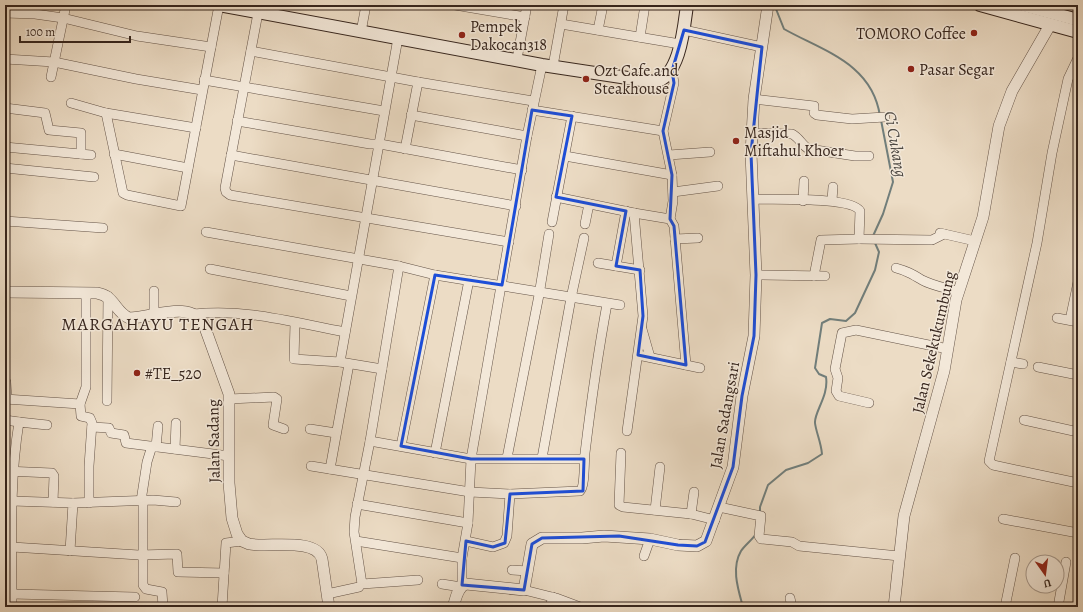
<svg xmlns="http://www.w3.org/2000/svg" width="1083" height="612" font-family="Alegreya,serif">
<rect width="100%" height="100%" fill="#ecdcc5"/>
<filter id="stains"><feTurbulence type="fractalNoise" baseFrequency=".005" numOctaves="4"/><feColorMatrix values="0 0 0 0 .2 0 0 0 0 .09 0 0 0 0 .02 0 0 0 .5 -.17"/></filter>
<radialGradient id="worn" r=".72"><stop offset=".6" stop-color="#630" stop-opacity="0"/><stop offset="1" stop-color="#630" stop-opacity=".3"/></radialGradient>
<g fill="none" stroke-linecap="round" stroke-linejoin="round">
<g stroke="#717e7b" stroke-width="2">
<path d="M777,5L776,9L784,29C823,51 872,63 880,116"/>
<polyline points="873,236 883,214 893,182 881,120"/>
<path d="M760,513V507L768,485L786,470L808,463L822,454C821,442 816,432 815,423C814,412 829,396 826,377L819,374L815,368L822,323L830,319L846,321L855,313L875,270L879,252L875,243"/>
<path d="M743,607C738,589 731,568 741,551C745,545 752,540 756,534"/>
</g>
<defs>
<g id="minor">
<polyline points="455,5 525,17"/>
<polyline points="5,13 35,14 63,18 137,36 211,47"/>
<polyline points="258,13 225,188 226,192 230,195 509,242"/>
<polyline points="561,24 680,44"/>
<polyline points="598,30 603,5"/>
<polyline points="684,30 762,47"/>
<polyline points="361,32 366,5"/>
<polyline points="640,37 645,5"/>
<polyline points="251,51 418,82 533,101"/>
<polyline points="1078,58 1068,79 1052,153 1037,243 989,461 993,465 1078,483"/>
<polyline points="5,59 54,62 136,79 202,90"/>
<polyline points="517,59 527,5"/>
<polyline points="553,66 564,5"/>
<polyline points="51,77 66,5"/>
<polyline points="204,80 384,111"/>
<polyline points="754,99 814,106 814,113 817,115 852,119 885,117"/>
<polyline points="71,103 106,113 196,128"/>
<polyline points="5,108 45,113 49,130 81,133 81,154"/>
<polyline points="532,110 663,131"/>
<polyline points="106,113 123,193 127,195 181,206 219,5"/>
<polyline points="411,115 527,136"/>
<polyline points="237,121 370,144 380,144 522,170"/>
<path d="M752,133L792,134C800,138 802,146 809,149L855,156H869"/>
<polyline points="5,147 91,155"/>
<polyline points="405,149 418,82"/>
<polyline points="114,154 188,168"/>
<polyline points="231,155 516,206"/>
<polyline points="669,155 710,152"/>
<polyline points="565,156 672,175"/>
<polyline points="5,168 94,177"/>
<polyline points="673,192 718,186"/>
<polyline points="556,197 634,213 643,316 627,431"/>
<path d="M753,199C772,200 852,196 860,211L859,239L932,240L944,234"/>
<polyline points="832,200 833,187"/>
<polyline points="803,201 804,181"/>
<polyline points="634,213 670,219 674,226 686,365"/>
<polyline points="670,219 673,201 672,175 663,131 674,83 672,71"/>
<polyline points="5,221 103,228"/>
<polyline points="552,222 572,116"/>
<polyline points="585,224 589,204"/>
<polyline points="206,232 399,266 435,275 620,305"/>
<polyline points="940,233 975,241"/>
<polyline points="675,239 698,238"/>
<polyline points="598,263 640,270"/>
<polyline points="399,266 370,441 355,517 354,532 362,584 418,580"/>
<polyline points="616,266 626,211"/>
<path d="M896,268C907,271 912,274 922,280C933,286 947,288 959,292"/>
<polyline points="210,269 351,296"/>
<polyline points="756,275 825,276"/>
<polyline points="814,276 821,240 859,239"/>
<polyline points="154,291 154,315"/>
<polyline points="86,293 86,387 80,404 81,416 90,418 92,423 89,466 89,503"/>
<path d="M194,314C245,308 295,323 345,332"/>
<polyline points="1057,318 1078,322"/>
<polyline points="1070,320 1078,282"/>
<polyline points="295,323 294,359 340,362 382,369"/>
<polyline points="642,329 650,357"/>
<polyline points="638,355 700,368"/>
<polyline points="340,362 398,38"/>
<polyline points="1011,362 1023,364"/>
<polyline points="1038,367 1078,375"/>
<polyline points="6,382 7,399"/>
<polyline points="5,399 80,404"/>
<polyline points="229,399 274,397 277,399 273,425 284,429"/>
<polyline points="107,401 108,296"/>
<polyline points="869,403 839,396 836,391 838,378 835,369 842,333 856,330 948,349"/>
<polyline points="5,420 19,422"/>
<polyline points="1024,420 1078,432"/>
<polyline points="92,427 109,428 111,433 124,435 126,443 229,456"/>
<polyline points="310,429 336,433"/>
<polyline points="370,441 471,459 584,459"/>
<polyline points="401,446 435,275"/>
<polyline points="156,447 158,426"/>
<polyline points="175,449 176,423"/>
<polyline points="435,453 469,280"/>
<polyline points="621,453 619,505 623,507 691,514 715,520"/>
<polyline points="507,458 539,295 549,234"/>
<polyline points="542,458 571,298 584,238"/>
<path d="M311,466L470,492L510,494L580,491C585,487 584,461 585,453C591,403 598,353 607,304"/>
<polyline points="330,469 349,364"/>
<polyline points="5,471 52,473 54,476 53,502"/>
<polyline points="12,501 73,503 70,551"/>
<polyline points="141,501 147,462 152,446"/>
<polyline points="143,501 143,585 146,589 162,592 163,607"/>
<polyline points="73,503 153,500 176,502"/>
<polyline points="357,504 468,523"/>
<polyline points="719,507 761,516 759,536 761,539 792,542 799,546 899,556"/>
<polyline points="655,510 660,467"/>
<polyline points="691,514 694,492"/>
<polyline points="1003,519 1078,533"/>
<polyline points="356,541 462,558"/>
<polyline points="466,541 493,547 504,543 507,536 510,494"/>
<polyline points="12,547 139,555 177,554 178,572 224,573"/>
<polyline points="644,556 650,539"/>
<polyline points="512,570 528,571"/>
<polyline points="442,584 461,587"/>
<polyline points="462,585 462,558 468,523 471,459 527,136 542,65"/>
<polyline points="524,590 556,598 580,607"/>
<polyline points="12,594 135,597"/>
<polyline points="327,594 359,587"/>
<polyline points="790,598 792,607"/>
<path d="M12,607C12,545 9,484 19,422L47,425"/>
<polyline points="222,607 226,543 242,541"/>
<polyline points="550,607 553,597"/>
<polyline points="1005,607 1015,558"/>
<polyline points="1058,607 1066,562"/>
</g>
<g id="tertiary">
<path d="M5,292L97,293C115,296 115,312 129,318C152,318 191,299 204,325L229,394V483L232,518L237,534L242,541L249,544C267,548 317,537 322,559L329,607"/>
<path d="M453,607C456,599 457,587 466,584L524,590L532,544L542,538H582L604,536L650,539L678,545L697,546L706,541L733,467L742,396L754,336L756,275L751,153L754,99L768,5"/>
<polyline points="894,607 904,516 944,371 956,300 983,217 999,126 1012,91 1050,25"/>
</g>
<g id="secondary">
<path d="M219,5L542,65L654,82C680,78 684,27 687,5"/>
<polyline points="980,5 1078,32"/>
<polyline points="1023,5 1078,20"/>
</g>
</defs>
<use href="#minor" stroke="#645347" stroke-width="10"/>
<use href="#tertiary" stroke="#645347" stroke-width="12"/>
<use href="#secondary" stroke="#36251d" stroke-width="14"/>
<use href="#minor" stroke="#f3e8d9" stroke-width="9"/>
<use href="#tertiary" stroke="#f3e8d9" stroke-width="11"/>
<use href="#secondary" stroke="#f3e8d9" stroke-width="12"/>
</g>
<path fill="none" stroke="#1d4ed8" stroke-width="3" stroke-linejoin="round" d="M684,30L762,47L751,153L756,275L754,336L742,396L733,467L705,542L697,546L678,545L619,536L542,538L532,544L524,590L462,585L466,541L493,547L505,543L510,494L583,491L584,459H471L401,446L435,275L502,285L532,110L572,116L556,197L626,211L616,266L640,270L643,316L638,355L686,365L674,226L670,219L672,175L663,131L674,83L672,71Z"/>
<g fill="#8f2418" stroke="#f3e8d9" stroke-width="1.5">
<circle cx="974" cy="33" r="4"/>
<circle cx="462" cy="35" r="4"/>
<circle cx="911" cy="69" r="4"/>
<circle cx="586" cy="79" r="4"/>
<circle cx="736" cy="141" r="4"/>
<circle cx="137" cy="373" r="4"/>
</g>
<g text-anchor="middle" stroke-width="3" stroke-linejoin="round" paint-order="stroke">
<g font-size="16" fill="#36251d" stroke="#f3e8d9" text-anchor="start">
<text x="470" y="32">Pempek<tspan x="470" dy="18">Dakocan318</tspan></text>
<text x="966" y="39" text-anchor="end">TOMORO Coffee</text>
<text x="919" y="75">Pasar Segar</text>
<text x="594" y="76">Ozt Cafe and<tspan x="594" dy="18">Steakhouse</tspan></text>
<text x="744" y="138">Masjid<tspan x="744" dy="18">Miftahul Khoer</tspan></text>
<text x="145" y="379">#TE_520</text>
</g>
<g font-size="16" fill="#36251d" stroke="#f3e8d9">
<text transform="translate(933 342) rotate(-77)" y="6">Jalan Sekekukumbung</text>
<text transform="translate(724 415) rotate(-80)" y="6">Jalan Sadangsari</text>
<text transform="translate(213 441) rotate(-91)" y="6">Jalan Sadang</text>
</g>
<g font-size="17" font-style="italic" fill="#4f4a44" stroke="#f3e8d9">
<text transform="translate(896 144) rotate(80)" y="6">Ci Cukang</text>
</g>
<g font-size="18" letter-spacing="1" fill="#36251d" stroke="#f3e8d9">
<text x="158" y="330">MARGAHAYU TENGAH</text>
</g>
</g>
<rect width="1083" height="612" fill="none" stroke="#ecdcc5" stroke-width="20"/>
<rect x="6" y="6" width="1071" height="600" fill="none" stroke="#36251d" stroke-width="2"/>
<rect x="10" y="10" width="1063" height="592" fill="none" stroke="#36251d"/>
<g transform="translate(1045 574) rotate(166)"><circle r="19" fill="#f3e8d9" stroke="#a79a8e"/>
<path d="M0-3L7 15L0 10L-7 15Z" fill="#8f2418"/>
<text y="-6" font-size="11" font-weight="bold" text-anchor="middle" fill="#36251d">U</text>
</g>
<path d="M20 36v6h110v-6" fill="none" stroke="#36251d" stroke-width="2"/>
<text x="26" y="36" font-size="12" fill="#36251d" stroke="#f3e8d9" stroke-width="3" paint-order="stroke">100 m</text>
<rect width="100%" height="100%" filter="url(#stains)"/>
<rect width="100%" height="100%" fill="url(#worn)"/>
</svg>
